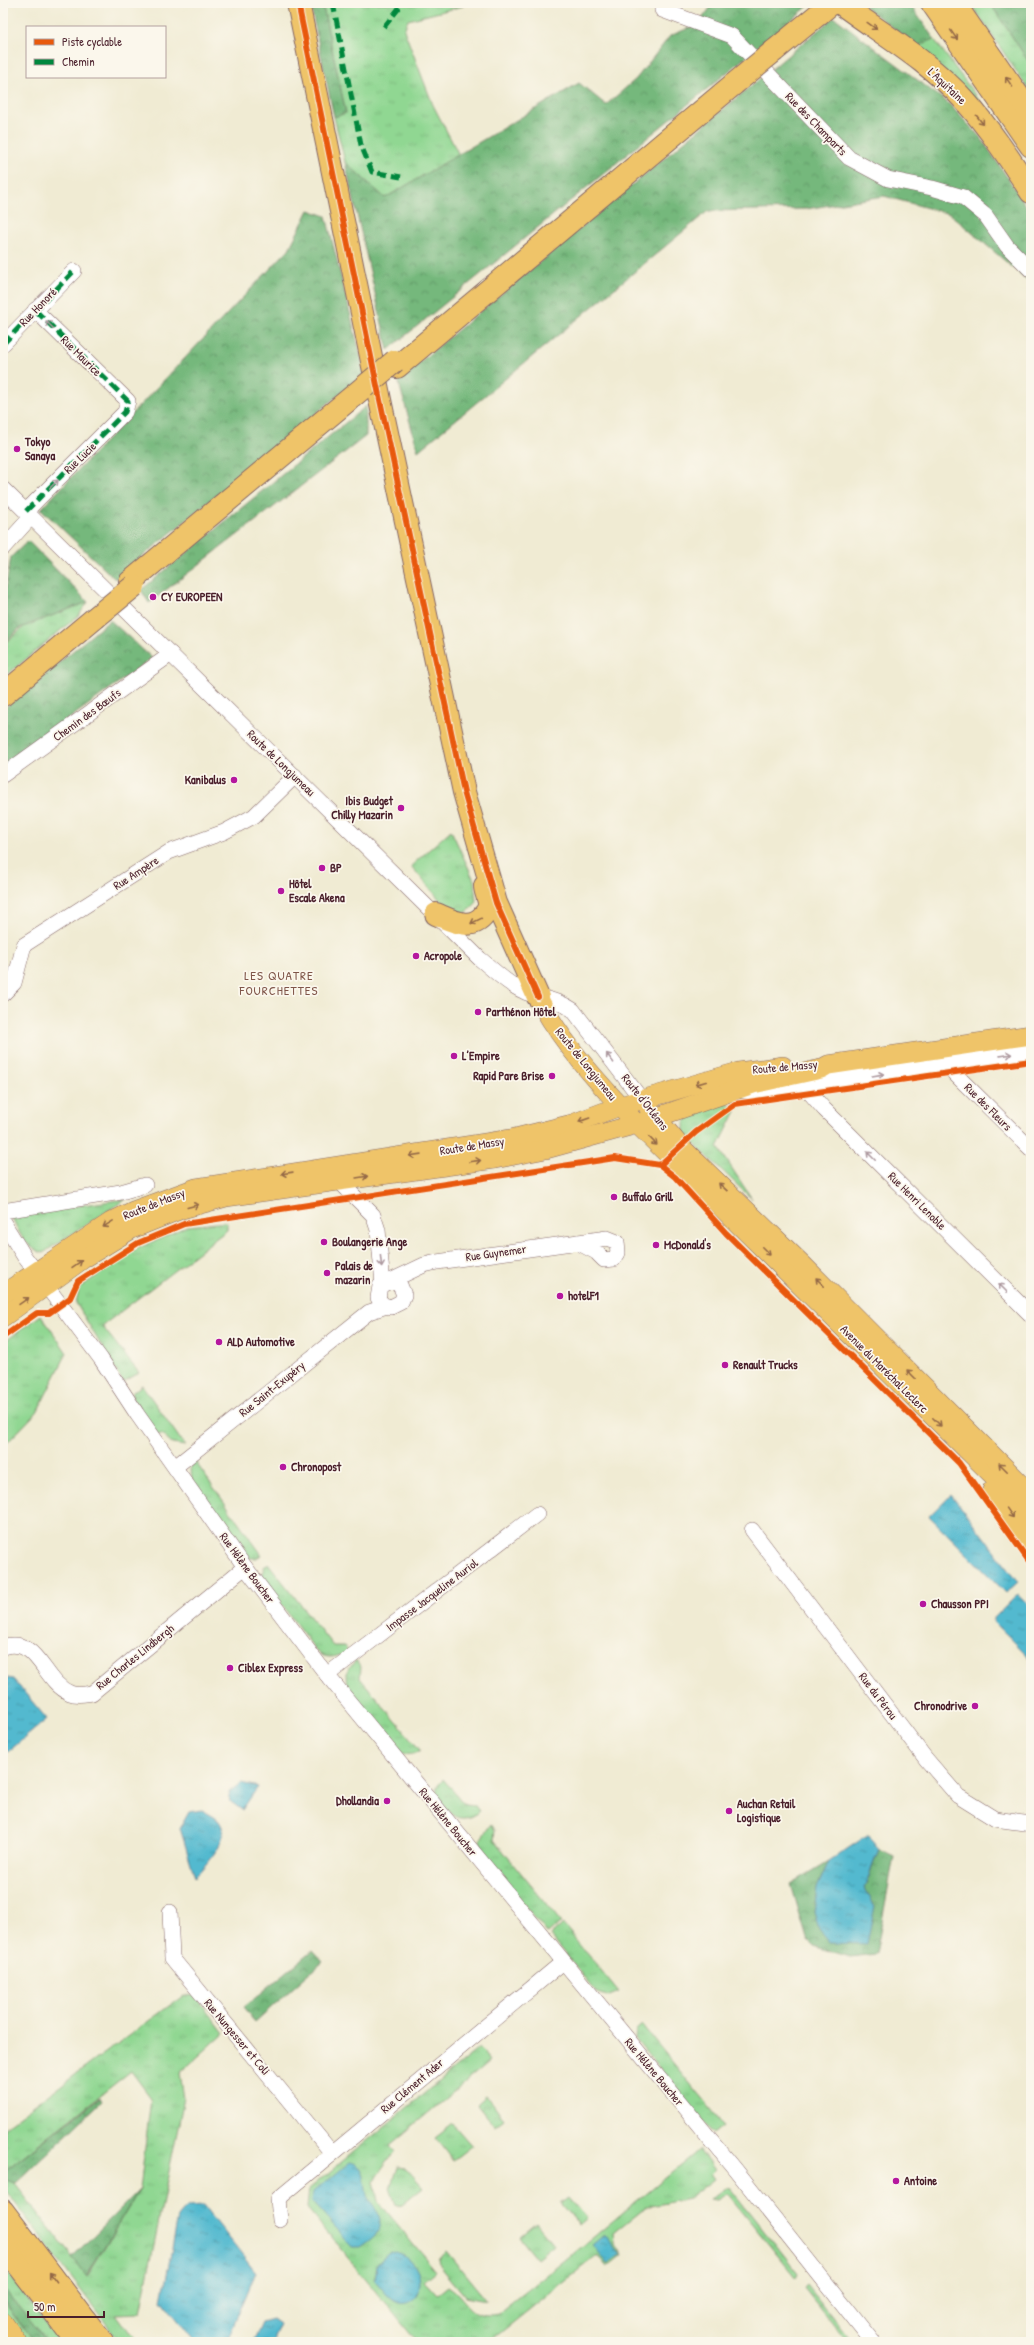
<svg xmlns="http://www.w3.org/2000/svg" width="1034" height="2345" font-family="'Patrick Hand',sans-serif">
<defs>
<pattern id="grass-tufts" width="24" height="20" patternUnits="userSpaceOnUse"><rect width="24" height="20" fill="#90d792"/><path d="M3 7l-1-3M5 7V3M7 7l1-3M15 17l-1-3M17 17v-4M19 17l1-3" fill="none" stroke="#7eb87e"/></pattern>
<pattern id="forest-crowns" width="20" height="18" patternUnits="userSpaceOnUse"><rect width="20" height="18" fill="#74b87c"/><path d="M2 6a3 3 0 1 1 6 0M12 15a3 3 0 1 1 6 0" fill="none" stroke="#619566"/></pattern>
<pattern id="water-ripples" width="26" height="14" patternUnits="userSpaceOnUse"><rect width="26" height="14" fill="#52b9cf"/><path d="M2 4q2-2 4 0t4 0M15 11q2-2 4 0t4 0" fill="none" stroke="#4696a8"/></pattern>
</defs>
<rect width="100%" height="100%" fill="#fbf7ec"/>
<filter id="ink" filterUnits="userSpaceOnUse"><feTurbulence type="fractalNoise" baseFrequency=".025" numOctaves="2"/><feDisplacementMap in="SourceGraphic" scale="8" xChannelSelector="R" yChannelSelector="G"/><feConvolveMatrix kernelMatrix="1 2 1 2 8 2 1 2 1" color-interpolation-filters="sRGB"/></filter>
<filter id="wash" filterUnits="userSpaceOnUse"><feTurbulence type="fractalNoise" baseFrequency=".012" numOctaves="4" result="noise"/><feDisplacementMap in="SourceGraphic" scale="16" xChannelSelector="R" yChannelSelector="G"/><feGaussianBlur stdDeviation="0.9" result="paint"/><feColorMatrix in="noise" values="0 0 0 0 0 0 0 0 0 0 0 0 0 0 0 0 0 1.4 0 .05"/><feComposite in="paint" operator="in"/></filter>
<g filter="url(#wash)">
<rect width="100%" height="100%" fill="#f0ebd3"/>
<g fill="url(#grass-tufts)" stroke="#6d7b5e">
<polygon points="322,3 462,3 463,6 408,20 404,30 433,105 459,155 385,198 345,162 334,117 346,113"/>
<polygon points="970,3 990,3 1031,65 1031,93"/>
<polygon points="934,39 999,127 917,46"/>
<polygon points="88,602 79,615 3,678 3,645 25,626"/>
<polygon points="451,830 474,880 476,903 468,911 459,916 445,906 411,866"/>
<polygon points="726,1102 736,1111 718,1147 752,1199 684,1134 684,1123 689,1116"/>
<path d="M126,1199L43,1253C24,1247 19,1232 11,1215Z"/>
<polygon points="227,1222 227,1230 102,1326 139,1373 123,1382 76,1303 79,1288 134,1250 187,1226"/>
<polygon points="41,1315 67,1353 37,1412 3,1447 3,1343"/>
<polygon points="142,1385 185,1446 172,1444 161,1434 158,1435 132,1398 133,1392"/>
<polygon points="194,1460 262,1555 256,1558 248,1558 192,1482 191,1467"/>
<path d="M268,1563L333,1646H344L348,1650C338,1657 329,1660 318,1653L261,1577L264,1567Z"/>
<path d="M356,1660L361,1667L360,1678L420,1750C413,1755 408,1756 400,1752L347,1689L346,1673Z"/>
<path d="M443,1779L465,1805L476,1806L480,1811C458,1827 450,1813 436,1796L437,1787Z"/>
<polygon points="491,1824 495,1830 494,1840 561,1922 548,1934 481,1852 480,1840"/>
<polygon points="563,1924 619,1992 607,1997 598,1994 550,1936"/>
<polygon points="184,1995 196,1996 224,2033 180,2073 184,2098 140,2313 116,2314 137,2342 120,2342 3,2187 3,2180 15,2184 87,2276 140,2189 151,2098 131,2071 3,2172 3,2128"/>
<polygon points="642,2025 719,2119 723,2126 713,2134 635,2038 636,2030"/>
<path d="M479,2048L490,2061L390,2145L395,2152L377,2176L374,2182L378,2201L436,2271L424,2281L437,2295L448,2286C469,2299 467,2320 498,2314L584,2245L699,2149L715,2170L711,2174L714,2179L688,2199L645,2207L613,2233L614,2243L622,2255L607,2267L597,2255L489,2342H417L307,2208L309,2189Z"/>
<polygon points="486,2096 504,2119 495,2126 477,2104"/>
<polygon points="453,2124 472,2146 453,2161 435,2138"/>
<polygon points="397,2167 406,2168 423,2187 402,2204 396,2205 390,2188"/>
<polygon points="725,2187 730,2188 798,2274 796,2278 727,2193 716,2200 709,2199"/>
<polygon points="568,2197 586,2218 578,2225 560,2203"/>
<polygon points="536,2223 554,2245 537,2259 519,2237"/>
<polygon points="446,2251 487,2301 466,2297 440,2266 439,2259"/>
<polygon points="3,2266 60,2342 47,2342 3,2288"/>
<polygon points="807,2285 852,2342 840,2342 844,2338 804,2288"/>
<polygon points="3,2300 7,2306 35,2342 24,2342 5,2316"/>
</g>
<g fill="url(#forest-crowns)" stroke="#5f6c54">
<polygon points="310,3 322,3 346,113 334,117"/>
<polygon points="714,3 812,3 388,350 345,162 385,198 579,83 606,105 636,79 670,36 698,24"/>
<polygon points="860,3 909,3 934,39 917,46"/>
<polygon points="990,3 1031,3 1031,65"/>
<polygon points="834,17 948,103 981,138 1031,213 1031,283 950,214 884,196 806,209 708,211 418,451 398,380"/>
<polygon points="309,210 326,216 365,373 115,579 41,509 289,249"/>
<polygon points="366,406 366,436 149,603 141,590"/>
<polygon points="28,541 88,602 20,628 3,644 3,601 11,557"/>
<polygon points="110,620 152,658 3,767 3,709"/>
<polygon points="879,1849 894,1856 876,1954 850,1957 814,1946 807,1939 791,1884 829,1861 817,1888 814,1912 875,1906 864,1889"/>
<polygon points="313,1950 323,1961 255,2022 243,2008"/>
<polygon points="100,2097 102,2101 15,2184 3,2180 3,2172"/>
<polygon points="140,2189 86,2276 72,2257"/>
<polygon points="3,2288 47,2342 35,2342 3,2300"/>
</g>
<g fill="url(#water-ripples)" stroke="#4e6c7d">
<polygon points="951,1494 1018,1582 1006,1593 929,1516"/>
<polygon points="1018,1594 1031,1607 1031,1659 992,1620"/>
<polygon points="7,1678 13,1679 47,1719 3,1756 3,1681"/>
<polygon points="241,1783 258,1787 242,1810 231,1802 229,1792"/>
<path d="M202,1810C207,1813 214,1816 218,1820C234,1838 205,1864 195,1877L180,1828L189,1812Z"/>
<polygon points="868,1835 879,1849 864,1888 875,1906 867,1944 830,1943 819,1930 814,1912 817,1888 829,1861"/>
<path d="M350,2162C370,2166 362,2187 369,2200C373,2207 381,2214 381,2222C381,2234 368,2241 360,2247H352L312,2202L314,2192Z"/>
<polygon points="203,2205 256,2272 230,2334 224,2342 195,2342 162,2300 178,2217 187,2206"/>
<polygon points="604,2235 620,2254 607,2264 592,2245"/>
<path d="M390,2252C430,2257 427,2308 399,2302C390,2300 381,2286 375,2279L377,2264Z"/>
<polygon points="273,2319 280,2324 274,2337 274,2342 253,2342 262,2322"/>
</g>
</g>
<g filter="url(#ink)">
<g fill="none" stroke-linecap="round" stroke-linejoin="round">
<defs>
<g id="minor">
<polyline points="662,10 732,36 849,158 888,179 932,188 963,197 986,216 1007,246 1031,270"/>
<polyline points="3,344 74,271"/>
<path d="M3,489L480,959C494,970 507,984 523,991C539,999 558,999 573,1010L642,1100"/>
<polyline points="26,511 125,412 128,401 35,310"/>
<polyline points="3,548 31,517"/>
<polyline points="3,775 171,654"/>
<polyline points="3,994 14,983 24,945 169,852 224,832 254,816 295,776"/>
<polyline points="949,1063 954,1073 1031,1149"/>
<polyline points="804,1086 824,1109 1031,1315"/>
<polyline points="745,1091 755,1092 1031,1051"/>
<polyline points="339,1181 373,1215 378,1230 383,1284"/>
<polyline points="3,1211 121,1192 145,1185"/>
<polyline points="3,1222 24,1256 101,1359 137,1414 245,1567 327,1675 735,2169 873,2342"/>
<polyline points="391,1281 400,1285 404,1295 401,1302 391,1307 383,1305 378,1298 380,1286 424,1265 437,1262 607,1238 617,1242 618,1253 614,1259 604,1260 596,1252 577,1242"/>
<polyline points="175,1467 369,1312 387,1306"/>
<polyline points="752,1530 926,1759 958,1796 995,1819 1031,1824"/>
<path d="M3,1647C38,1635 43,1682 70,1693C77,1696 85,1694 92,1693L245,1567"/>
<polyline points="327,1675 537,1514"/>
<polyline points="170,1912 172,1958 332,2153"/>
<polyline points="280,2220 278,2199 563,1962"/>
</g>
<g id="major">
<path d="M538,997C560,1042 603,1088 637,1124L1031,1513"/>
<polyline points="649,1109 680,1146 803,1265 1031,1494"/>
<polyline points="3,1294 111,1222 133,1211 196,1188 511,1139 572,1124 620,1106 738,1072 783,1066"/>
<polyline points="3,1317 83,1259 132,1229 182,1209 226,1197 495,1159 546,1149 637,1124 753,1084 821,1069 828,1065 1031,1035"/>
<polyline points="992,1490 1031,1542"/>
<polyline points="3,2322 17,2342"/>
</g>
<g id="highway">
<polyline points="298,3 380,400 464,792 496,903 538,997"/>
<path d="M840,3C882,34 930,62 965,101C990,129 1011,161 1031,192"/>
<polyline points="932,3 1031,146"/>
<polyline points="954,3 1031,114"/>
<polyline points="774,51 832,3"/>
<polyline points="397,367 734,84"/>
<polyline points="130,582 364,387"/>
<polyline points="3,695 95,618"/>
<path d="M436,914C451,920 471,932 484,915C487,912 489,909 489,904C489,898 485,892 485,886"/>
<polyline points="3,2211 102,2342"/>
<polyline points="3,2245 77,2342"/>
</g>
</defs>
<use href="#minor" stroke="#846666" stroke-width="16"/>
<use href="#major" stroke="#846666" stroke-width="20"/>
<use href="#highway" stroke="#846666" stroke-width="24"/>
<use href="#minor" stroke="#fff" stroke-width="15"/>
<use href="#major" stroke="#efc469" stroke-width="19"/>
<use href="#highway" stroke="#efc469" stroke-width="22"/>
<defs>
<g id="highway-bridge">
<polyline points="734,84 774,51"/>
<polyline points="364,387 395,361"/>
<polyline points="95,618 134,586"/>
</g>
</defs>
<use href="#highway-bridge" stroke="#846666" stroke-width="24" stroke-linecap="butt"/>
<use href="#highway-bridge" stroke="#efc469" stroke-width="22"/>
<g stroke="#00873e" stroke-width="5" stroke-dasharray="10 5" stroke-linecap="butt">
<polyline points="333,3 361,145 372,172 401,177"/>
<polyline points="384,27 403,3"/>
<polyline points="3,344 74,271"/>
<polyline points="26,511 125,412 128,401 35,310"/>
</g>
<defs>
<g id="cycleway">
<polyline points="298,3 380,400 464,792 496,903 538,997"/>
<polyline points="660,1165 696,1132 735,1104 1031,1061"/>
<polyline points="3,1337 37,1313 49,1313 70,1298 78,1281 92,1272 138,1243 184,1224 615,1158 660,1165 675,1177 726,1233 959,1463 1031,1564"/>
</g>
</defs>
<use href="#cycleway" stroke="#fbf7ec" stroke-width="8"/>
<use href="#cycleway" stroke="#e8590c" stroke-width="6"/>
</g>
<defs><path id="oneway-shaft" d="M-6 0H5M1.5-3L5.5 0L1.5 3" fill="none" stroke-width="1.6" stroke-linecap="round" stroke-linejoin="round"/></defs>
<g stroke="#946947">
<use href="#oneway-shaft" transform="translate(872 26) rotate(36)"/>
<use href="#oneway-shaft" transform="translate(954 35) rotate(55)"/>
<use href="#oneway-shaft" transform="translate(1009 82) rotate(-125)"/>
<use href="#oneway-shaft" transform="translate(980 120) rotate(52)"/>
<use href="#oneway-shaft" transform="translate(476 921) rotate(154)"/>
<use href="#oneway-shaft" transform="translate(701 1083) rotate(164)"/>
<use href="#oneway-shaft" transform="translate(584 1120) rotate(161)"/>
<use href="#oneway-shaft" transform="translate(653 1141) rotate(46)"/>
<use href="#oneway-shaft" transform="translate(415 1155) rotate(172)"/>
<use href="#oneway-shaft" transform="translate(475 1161) rotate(-7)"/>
<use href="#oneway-shaft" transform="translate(287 1173) rotate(172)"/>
<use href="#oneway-shaft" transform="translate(362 1177) rotate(-9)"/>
<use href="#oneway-shaft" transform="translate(723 1187) rotate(-137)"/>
<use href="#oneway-shaft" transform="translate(193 1206) rotate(-15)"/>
<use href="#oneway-shaft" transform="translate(108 1224) rotate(149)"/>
<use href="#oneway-shaft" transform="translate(766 1251) rotate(45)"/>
<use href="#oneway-shaft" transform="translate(77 1264) rotate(-35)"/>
<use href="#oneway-shaft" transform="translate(820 1282) rotate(-135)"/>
<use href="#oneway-shaft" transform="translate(24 1301) rotate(-35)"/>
<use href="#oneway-shaft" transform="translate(911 1374) rotate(-135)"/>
<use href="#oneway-shaft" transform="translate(937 1422) rotate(45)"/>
<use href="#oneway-shaft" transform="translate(1003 1467) rotate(-135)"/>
<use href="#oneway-shaft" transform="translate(1010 1513) rotate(55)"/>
<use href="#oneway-shaft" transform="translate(53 2277) rotate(-127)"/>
</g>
<g stroke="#ae9aa0">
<use href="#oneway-shaft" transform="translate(50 325) rotate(-135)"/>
<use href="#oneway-shaft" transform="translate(54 484) rotate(-44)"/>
<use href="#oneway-shaft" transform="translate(1006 1055) rotate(-8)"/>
<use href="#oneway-shaft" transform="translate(610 1058) rotate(-127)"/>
<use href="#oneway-shaft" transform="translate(878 1075) rotate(-10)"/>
<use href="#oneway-shaft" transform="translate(871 1156) rotate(-135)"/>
<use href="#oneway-shaft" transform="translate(381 1261) rotate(84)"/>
<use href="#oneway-shaft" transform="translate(1003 1288) rotate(-135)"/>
</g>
</g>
<g fill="#b5179e" stroke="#fbf7ec" stroke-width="1.5">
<circle cx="17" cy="449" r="4"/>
<circle cx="153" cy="597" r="4"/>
<circle cx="234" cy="780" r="4"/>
<circle cx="401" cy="808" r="4"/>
<circle cx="322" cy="868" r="4"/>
<circle cx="281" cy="891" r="4"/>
<circle cx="416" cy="956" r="4"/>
<circle cx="478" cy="1012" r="4"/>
<circle cx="454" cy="1056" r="4"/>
<circle cx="552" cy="1076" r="4"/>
<circle cx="614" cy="1197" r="4"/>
<circle cx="324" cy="1242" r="4"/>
<circle cx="656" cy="1245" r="4"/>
<circle cx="327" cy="1273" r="4"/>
<circle cx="560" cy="1296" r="4"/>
<circle cx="219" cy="1342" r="4"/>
<circle cx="725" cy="1365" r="4"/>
<circle cx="283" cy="1467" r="4"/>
<circle cx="923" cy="1604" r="4"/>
<circle cx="230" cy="1668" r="4"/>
<circle cx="975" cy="1706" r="4"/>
<circle cx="387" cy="1801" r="4"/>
<circle cx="729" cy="1811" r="4"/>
<circle cx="896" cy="2181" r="4"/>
</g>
<g text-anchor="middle" stroke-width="3.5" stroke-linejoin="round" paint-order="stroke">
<g font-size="12" fill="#4a1f2b" stroke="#fbf7ec">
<text transform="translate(947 86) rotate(43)" y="4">L'Aquitaine</text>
<text transform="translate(816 124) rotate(46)" y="4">Rue des Champarts</text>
<text transform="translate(38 307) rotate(-46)" y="4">Rue Honoré</text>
<text transform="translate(81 356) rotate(45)" y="4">Rue Maurice</text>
<text transform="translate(80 458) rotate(-44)" y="4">Rue Lucie</text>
<text transform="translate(87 715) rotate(-36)" y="4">Chemin des Bœufs</text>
<text transform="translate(281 763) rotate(44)" y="4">Route de Longjumeau</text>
<text transform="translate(136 873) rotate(-33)" y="4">Rue Ampère</text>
<text transform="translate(586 1064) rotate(51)" y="4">Route de Longjumeau</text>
<text transform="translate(785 1067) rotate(-5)" y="4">Route de Massy</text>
<text transform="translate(645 1102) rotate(52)" y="4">Route d'Orléans</text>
<text transform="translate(988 1107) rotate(45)" y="4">Rue des Fleurs</text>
<text transform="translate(472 1146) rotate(-9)" y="4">Route de Massy</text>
<text transform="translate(917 1201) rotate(45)" y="4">Rue Henri Lenoble</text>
<text transform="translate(154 1204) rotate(-22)" y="4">Route de Massy</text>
<text transform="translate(496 1253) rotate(-8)" y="4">Rue Guynemer</text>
<text transform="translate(884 1369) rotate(45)" y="4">Avenue du Maréchal Leclerc</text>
<text transform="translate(272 1389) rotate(-39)" y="4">Rue Saint-Exupéry</text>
<text transform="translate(247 1568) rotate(54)" y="4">Rue Hélène Boucher</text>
<text transform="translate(432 1595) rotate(-37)" y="4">Impasse Jacqueline Auriol</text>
<text transform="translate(135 1657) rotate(-39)" y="4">Rue Charles Lindbergh</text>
<text transform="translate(878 1696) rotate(53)" y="4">Rue du Pérou</text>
<text transform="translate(448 1822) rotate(51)" y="4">Rue Hélène Boucher</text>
<text transform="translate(237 2037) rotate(50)" y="4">Rue Nungesser et Coli</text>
<text transform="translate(654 2072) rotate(50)" y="4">Rue Hélène Boucher</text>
<text transform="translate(412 2086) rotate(-40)" y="4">Rue Clément Ader</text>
</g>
<g font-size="12" font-weight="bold" fill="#4a1f2b" stroke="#fbf7ec" text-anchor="start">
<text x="25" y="446">Tokyo<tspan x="25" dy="14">Sanaya</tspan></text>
<text x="161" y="601">CY EUROPEEN</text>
<text x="226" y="784" text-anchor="end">Kanibalus</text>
<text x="393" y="805" text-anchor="end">Ibis Budget<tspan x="393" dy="14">Chilly Mazarin</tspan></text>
<text x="330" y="872">BP</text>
<text x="289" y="888">Hôtel<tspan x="289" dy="14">Escale Akena</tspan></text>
<text x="424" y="960">Acropole</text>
<text x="486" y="1016">Parthénon Hôtel</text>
<text x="462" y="1060">L’Empire</text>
<text x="544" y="1080" text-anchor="end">Rapid Pare Brise</text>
<text x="622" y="1201">Buffalo Grill</text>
<text x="332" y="1246">Boulangerie Ange</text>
<text x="664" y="1249">McDonald's</text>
<text x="335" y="1270">Palais de<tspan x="335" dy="14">mazarin</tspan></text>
<text x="568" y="1300">hotelF1</text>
<text x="227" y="1346">ALD Automotive</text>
<text x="733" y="1369">Renault Trucks</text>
<text x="291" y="1471">Chronopost</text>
<text x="931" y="1608">Chausson PPI</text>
<text x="238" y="1672">Ciblex Express</text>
<text x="967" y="1710" text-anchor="end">Chronodrive</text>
<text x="379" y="1805" text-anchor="end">Dhollandia</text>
<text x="737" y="1808">Auchan Retail<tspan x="737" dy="14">Logistique</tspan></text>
<text x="904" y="2185">Antoine</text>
</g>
<g font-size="13" letter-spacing="1" fill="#7f5549" stroke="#fbf7ec">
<text x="279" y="980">LES QUATRE<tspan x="279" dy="15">FOURCHETTES</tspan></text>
</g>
</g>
<rect width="1034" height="2345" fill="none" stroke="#fbf7ec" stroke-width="16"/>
<rect x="26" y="26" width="140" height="52" fill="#fbf7ec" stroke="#b4a19f"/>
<rect x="34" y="39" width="20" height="6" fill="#e8590c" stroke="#b4a19f"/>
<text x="62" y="46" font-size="12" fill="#4a1f2b">Piste cyclable</text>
<rect x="34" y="59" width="20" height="6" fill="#00873e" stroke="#b4a19f"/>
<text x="62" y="66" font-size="12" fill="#4a1f2b">Chemin</text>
<path d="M28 2311v6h76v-6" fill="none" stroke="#4a1f2b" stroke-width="2"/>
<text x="34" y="2311" font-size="12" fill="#4a1f2b" stroke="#fbf7ec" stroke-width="3" paint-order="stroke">50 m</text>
</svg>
